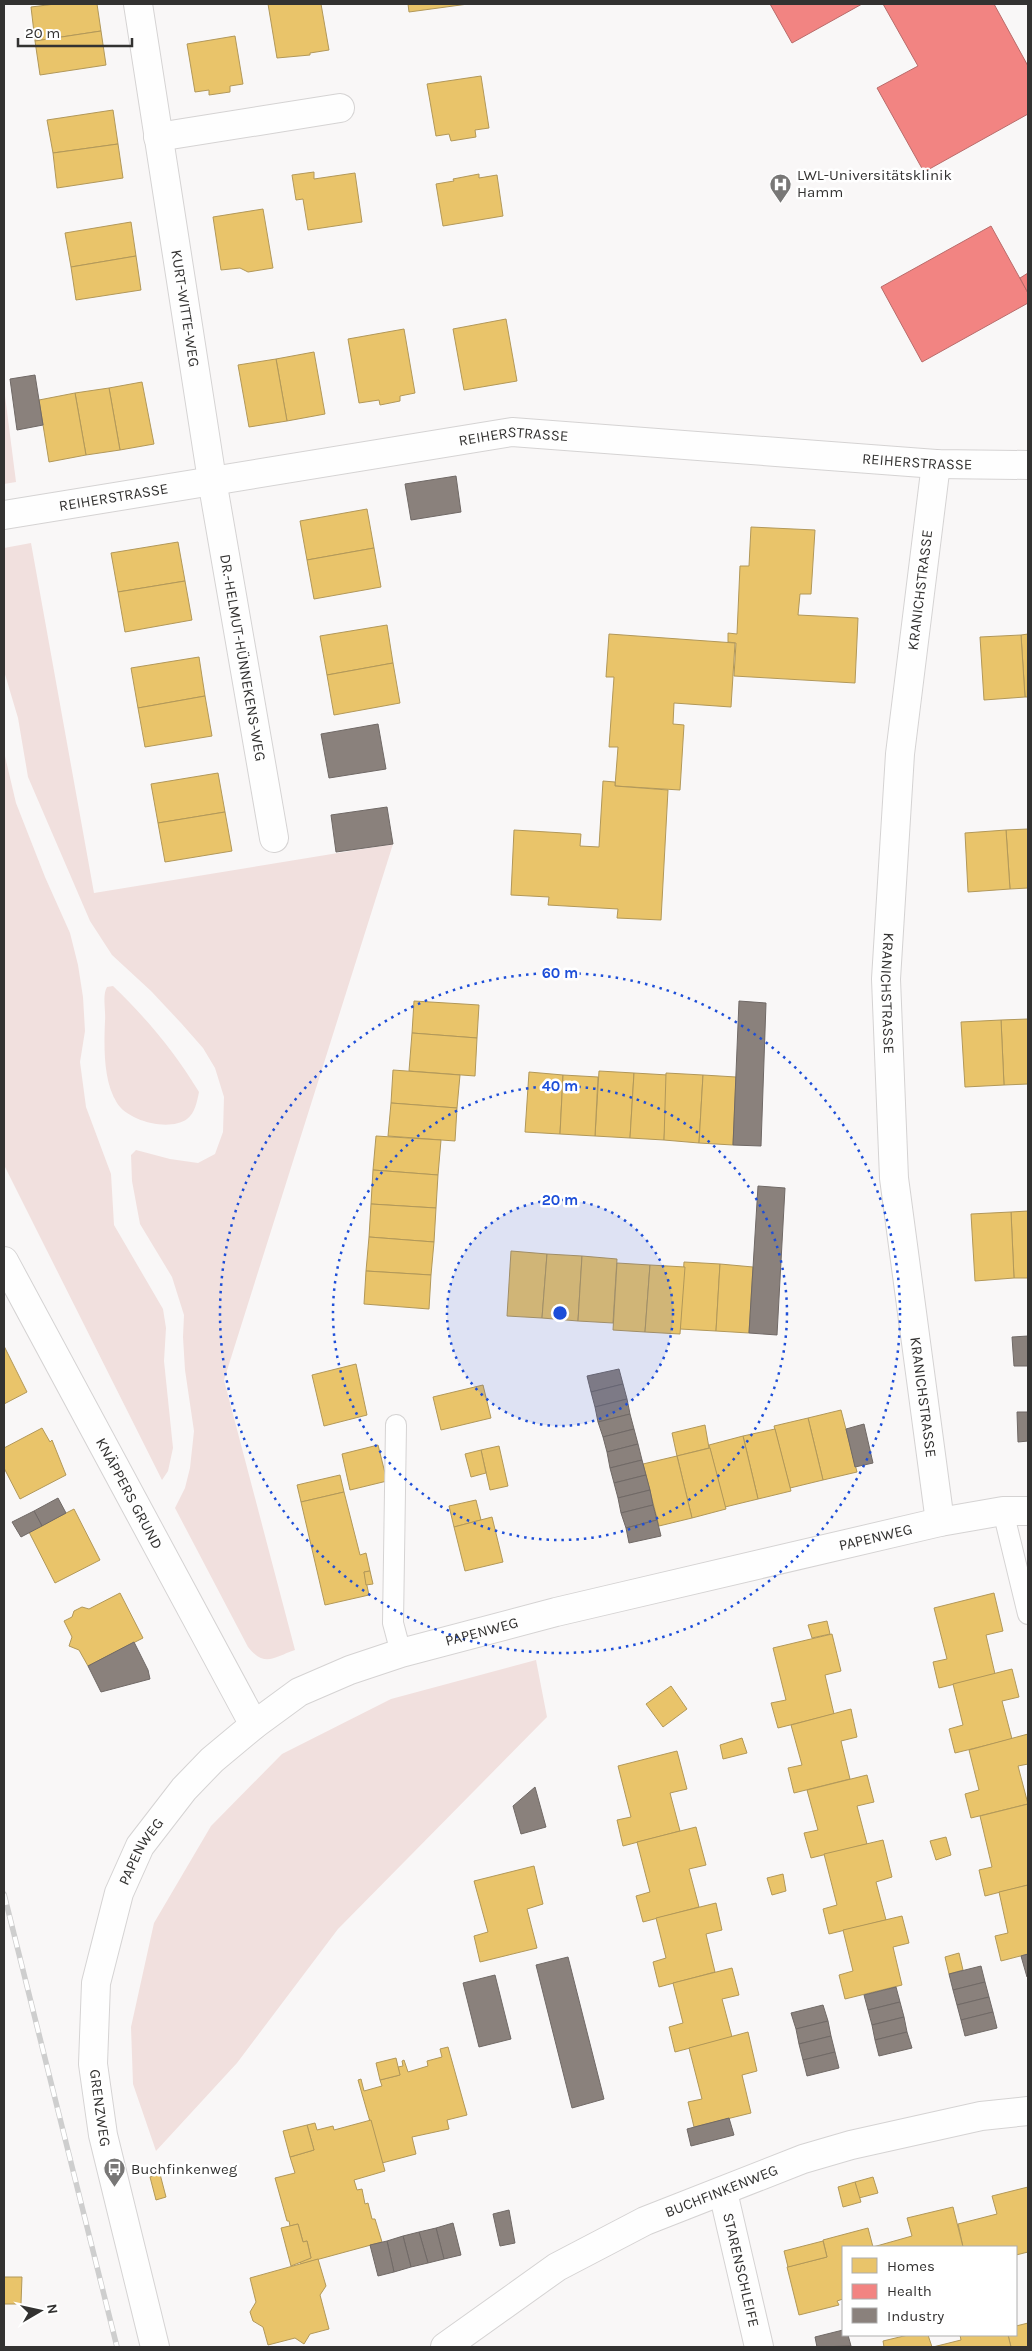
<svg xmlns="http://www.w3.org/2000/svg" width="1032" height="2351" font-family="Karla,sans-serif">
<rect width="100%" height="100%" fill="#f9f7f7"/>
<g fill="#f1e0de">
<polygon points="4,388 16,482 4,484"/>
<path d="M31,543L94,893L393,844L224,1380L295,1650C274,1657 265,1668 248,1647L175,1508L185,1488L190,1468L194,1431L185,1370L183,1337L184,1315L172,1277L140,1224L132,1181L131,1155L136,1150L170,1159L198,1163L215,1154L223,1132L224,1097L215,1068L203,1048L181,1023L151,991L112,955L90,921L28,777L18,718L4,671V548Z"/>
<polygon points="4,752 16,803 45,877 70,933 78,965 83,997 85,1031 80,1062 86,1107 111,1174 114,1225 163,1309 166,1328 164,1361 173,1448 168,1471 162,1480 4,1165"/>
<path d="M113,986C148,1020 174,1051 199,1092C197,1102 195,1113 187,1119C169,1132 128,1121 117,1103C103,1081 104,1046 105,1021C106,1011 102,995 107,987Z"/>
<polygon points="536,1660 547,1717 338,1929 237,2063 156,2151 133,2084 131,2027 154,1923 211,1826 282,1754 391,1699"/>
</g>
<g fill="#e9c46a" stroke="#b29859">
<polygon points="55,4 97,4 101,31 35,41 31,7"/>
<polygon points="268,4 321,4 329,50 310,53 310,55 277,58"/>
<polygon points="408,4 468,4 409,12"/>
<polygon points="101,31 106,65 40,75 35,41"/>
<polygon points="235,36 243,84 230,86 230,92 209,95 209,90 195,92 187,44"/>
<polygon points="481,76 489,128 475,130 476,137 451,141 449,134 436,136 427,84"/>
<polygon points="113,110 118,144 53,153 47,120"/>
<polygon points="118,144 123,178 57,188 53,153"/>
<polygon points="314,172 314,179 355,173 362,222 308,230 303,199 296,200 292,175"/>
<polygon points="479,174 479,178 497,175 503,216 443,226 436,184 454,181 453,179"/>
<polygon points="263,209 273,268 248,272 240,268 221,270 213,217"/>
<polygon points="131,222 136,256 71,267 65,233"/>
<polygon points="136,256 141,290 76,300 71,267"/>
<polygon points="506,319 517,381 464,390 453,329"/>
<polygon points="404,329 415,393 400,396 400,401 380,405 379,400 359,403 348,339"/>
<polygon points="314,352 325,414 287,421 276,359"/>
<polygon points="276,359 287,421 249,427 238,365"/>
<polygon points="142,382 154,444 120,450 109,388"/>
<polygon points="109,388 120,450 86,455 75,393"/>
<polygon points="75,393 86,455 49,462 39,400"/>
<polygon points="367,509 374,548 307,560 300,521"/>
<polygon points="751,527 815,530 811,594 800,594 798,615 858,618 855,683 734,676 736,643 728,642 728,633 737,634 740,566 749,566"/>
<polygon points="178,542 185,581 118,592 111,553"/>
<polygon points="374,548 381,587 314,599 307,560"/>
<polygon points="185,581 192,620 125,632 118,592"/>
<polygon points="387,625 393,663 327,675 320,636"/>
<polygon points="609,634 735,643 731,707 674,703 673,724 684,725 680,790 615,786 618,747 609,747 614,677 606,677"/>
<polygon points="1028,634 1028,697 1025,697 1021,635"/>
<polygon points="1021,635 1025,697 984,700 980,637"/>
<polygon points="199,657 205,696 138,708 131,668"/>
<polygon points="393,663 400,703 334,715 327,675"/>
<polygon points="205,696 212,736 145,747 138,708"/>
<polygon points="218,773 225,812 158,823 151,784"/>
<polygon points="603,781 615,782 615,786 668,790 661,920 617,918 618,909 548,905 549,897 511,895 514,830 581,834 580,846 599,847"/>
<polygon points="225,812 232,851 165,862 158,823"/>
<polygon points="1028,829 1028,888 1010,889 1006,830"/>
<polygon points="1006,830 1010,889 968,892 965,833"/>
<polygon points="414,1001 479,1005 477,1038 412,1033"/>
<polygon points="1028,1019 1028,1084 1004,1085 1001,1020"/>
<polygon points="1001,1020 1004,1085 965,1087 961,1022"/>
<polygon points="412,1033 477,1038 475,1076 409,1071"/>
<polygon points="393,1070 460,1075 457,1108 391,1103"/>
<polygon points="599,1071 634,1073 630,1138 595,1136"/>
<polygon points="529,1072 563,1075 560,1134 525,1132"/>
<polygon points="634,1073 668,1075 664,1140 630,1138"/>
<polygon points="666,1073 703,1075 699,1143 664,1140"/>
<polygon points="563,1075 598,1077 595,1136 560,1134"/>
<polygon points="703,1075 736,1077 733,1145 699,1143"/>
<polygon points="391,1103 457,1108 455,1141 388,1136"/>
<polygon points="376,1136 441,1140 438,1175 373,1170"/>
<polygon points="373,1170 438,1175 436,1208 371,1204"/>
<polygon points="371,1204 436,1208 434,1242 369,1237"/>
<polygon points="1028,1211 1028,1278 1014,1278 1011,1212"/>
<polygon points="1011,1212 1014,1278 975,1281 971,1214"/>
<polygon points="369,1237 434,1242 431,1275 366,1271"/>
<polygon points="511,1251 547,1254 542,1318 507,1316"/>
<polygon points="547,1254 582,1256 578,1321 542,1318"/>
<polygon points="582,1256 617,1259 613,1323 578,1321"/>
<polygon points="684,1262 720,1264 716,1331 680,1329"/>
<polygon points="617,1263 650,1265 645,1332 613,1330"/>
<polygon points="720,1264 753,1267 749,1333 716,1331"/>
<polygon points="650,1265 685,1267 680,1334 645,1332"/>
<polygon points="366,1271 431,1275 429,1309 364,1304"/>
<polygon points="4,1346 27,1392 4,1404"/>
<polygon points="356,1364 367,1415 324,1426 312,1375"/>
<polygon points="483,1385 491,1418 441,1430 433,1397"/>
<polygon points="841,1410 857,1472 823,1480 808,1418"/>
<polygon points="808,1418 823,1480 790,1488 774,1426"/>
<polygon points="705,1425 709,1448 677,1456 672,1433"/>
<polygon points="42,1428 50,1442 52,1440 66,1475 20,1499 4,1468 4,1448"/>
<polygon points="775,1429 791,1491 758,1499 743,1436"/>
<polygon points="743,1436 758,1499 725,1507 709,1445"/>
<polygon points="378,1445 387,1481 350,1490 342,1454"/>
<polygon points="499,1446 508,1486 490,1490 481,1450"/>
<polygon points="710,1448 726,1509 692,1518 677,1456"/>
<polygon points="481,1450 486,1473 471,1477 465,1454"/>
<polygon points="677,1456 692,1518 659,1526 643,1464"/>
<polygon points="340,1475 344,1492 301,1502 297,1485"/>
<polygon points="344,1492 360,1555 366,1553 370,1571 364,1572 369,1595 325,1605 301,1502"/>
<polygon points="476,1500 481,1520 454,1527 449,1506"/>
<polygon points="74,1509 100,1560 55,1583 29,1532"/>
<polygon points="492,1517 503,1562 465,1571 454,1527"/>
<polygon points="370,1571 373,1584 366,1585 364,1572"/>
<polygon points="120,1593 143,1638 88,1666 79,1650 69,1646 72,1637 64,1621 72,1617 74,1611 82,1607 89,1609"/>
<polygon points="994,1593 1003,1631 986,1635 995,1674 939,1688 933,1662 947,1659 934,1608"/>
<polygon points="827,1621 830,1634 812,1638 808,1625"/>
<polygon points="832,1634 841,1671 825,1675 834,1714 778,1728 771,1703 786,1700 773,1648"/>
<polygon points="1012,1669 1019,1697 1002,1701 1012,1739 955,1753 949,1729 963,1725 953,1684"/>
<polygon points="671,1686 687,1709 663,1727 646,1704"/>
<polygon points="851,1709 857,1737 841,1741 850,1779 794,1793 788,1768 802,1765 791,1725"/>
<polygon points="1028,1734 1028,1764 1018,1766 1028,1804 971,1818 965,1794 979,1790 969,1750"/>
<polygon points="742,1738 747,1753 723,1759 720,1745"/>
<polygon points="677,1751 687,1789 670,1793 680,1831 623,1846 617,1820 631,1817 618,1766"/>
<polygon points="867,1775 874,1802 857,1806 867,1844 811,1858 804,1833 818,1830 807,1790"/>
<polygon points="1028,1804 1028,1885 985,1896 979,1870 992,1867 980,1816"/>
<polygon points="696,1827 706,1865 689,1869 699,1907 643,1922 636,1896 650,1892 637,1842"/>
<polygon points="946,1837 951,1855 936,1860 930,1841"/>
<polygon points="883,1840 892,1877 876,1882 886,1920 829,1934 823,1909 837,1905 824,1854"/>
<polygon points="534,1866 543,1904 527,1909 537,1948 480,1962 474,1936 488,1932 474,1881"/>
<polygon points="783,1874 786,1891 772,1895 767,1878"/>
<polygon points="1028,1885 1028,1954 1001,1961 995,1936 1008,1933 999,1892"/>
<polygon points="716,1903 722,1930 706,1934 715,1972 659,1987 653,1962 666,1958 656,1918"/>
<polygon points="902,1916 909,1943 893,1947 902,1985 845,1999 839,1975 853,1971 843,1930"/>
<polygon points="959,1953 963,1970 949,1974 945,1957"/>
<polygon points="732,1968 739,1995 722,1999 732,2037 675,2052 669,2027 683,2023 673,1983"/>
<polygon points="748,2032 757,2071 742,2075 751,2113 694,2127 688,2102 702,2099 689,2048"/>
<polygon points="448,2047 467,2115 447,2120 449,2129 412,2137 416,2154 382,2163 358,2080 361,2079 364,2091 382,2086 380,2080 400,2075 398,2067 403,2066 402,2061 404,2060 408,2072 428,2066 427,2061 442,2057 440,2049"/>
<polygon points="396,2058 400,2075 380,2080 376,2063"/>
<polygon points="371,2120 385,2171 354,2180 357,2190 362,2189 365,2204 368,2203 372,2219 375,2219 382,2242 301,2264 300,2261 311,2258 307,2241 303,2242 298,2224 290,2226 289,2221 287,2221 275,2178 295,2173 290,2157 314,2150 307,2125 315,2123 317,2130 333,2126 334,2130"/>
<polygon points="307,2125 314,2150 290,2157 283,2131"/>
<polygon points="160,2174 166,2197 156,2200 150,2177"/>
<polygon points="873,2177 878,2193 859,2198 855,2182"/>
<polygon points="855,2182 861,2202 843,2207 838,2187"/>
<polygon points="1028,2187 1028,2252 1016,2255 1016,2247 963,2247 958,2224 997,2214 992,2196"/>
<polygon points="953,2207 963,2247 873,2247 912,2236 907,2218"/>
<polygon points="298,2224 303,2242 307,2241 311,2258 291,2266 281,2228"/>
<polygon points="868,2228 873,2247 843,2247 843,2299 837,2301 839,2305 799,2315 787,2267 827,2257 823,2240"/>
<polygon points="823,2241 827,2257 788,2267 784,2251"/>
<polygon points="318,2259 326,2286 320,2295 329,2329 310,2334 304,2344 295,2338 268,2345 263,2327 253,2321 250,2312 256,2302 250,2278"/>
<polygon points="4,2277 22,2277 21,2304 4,2304"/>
<polygon points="1028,2323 1028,2347 1011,2347 1008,2335 1016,2335 1016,2326"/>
<polygon points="908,2335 928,2335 932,2347 884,2347 883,2341"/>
<polygon points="960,2335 1008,2335 1011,2347 933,2347 961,2340"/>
</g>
<g fill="#f28482" stroke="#b96b6a">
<polygon points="770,4 862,4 792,43"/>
<polygon points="883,4 994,4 1028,66 1028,114 924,172 877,88 918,66"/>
<polygon points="991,226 1028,293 1028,303 922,362 881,287"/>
<polygon points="1028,273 1028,293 1020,278"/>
</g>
<g fill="#8a817c" stroke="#706966">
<polygon points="35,375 43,425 17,430 10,379"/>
<polygon points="456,476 461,512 411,520 405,484"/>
<polygon points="378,724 386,769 329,778 321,734"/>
<polygon points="387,807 393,844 336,852 331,815"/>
<polygon points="739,1001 766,1003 761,1146 733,1145"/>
<polygon points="758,1186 785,1188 777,1335 749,1333"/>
<polygon points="1028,1336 1028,1366 1014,1366 1012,1337"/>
<polygon points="619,1369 623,1384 591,1392 587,1376"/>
<polygon points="623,1384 627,1399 595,1407 591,1392"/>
<polygon points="627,1399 630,1414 598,1422 595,1407"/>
<polygon points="1017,1412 1028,1412 1028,1441 1018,1442"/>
<polygon points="630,1414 634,1429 603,1437 598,1422"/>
<polygon points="864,1424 873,1463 855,1467 846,1429"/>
<polygon points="634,1429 638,1444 607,1452 603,1437"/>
<polygon points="638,1444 642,1460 610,1468 607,1452"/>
<polygon points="642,1460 646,1475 614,1483 610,1468"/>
<polygon points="646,1475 650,1490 618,1498 614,1483"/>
<polygon points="650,1490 653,1505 621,1513 618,1498"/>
<polygon points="58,1498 66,1513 42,1526 34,1511"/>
<polygon points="653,1505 657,1520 626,1528 621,1513"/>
<polygon points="34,1511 42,1526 21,1537 12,1522"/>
<polygon points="657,1520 661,1536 629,1543 626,1528"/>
<polygon points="134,1642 148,1670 150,1679 101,1692 88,1666"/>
<polygon points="535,1787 546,1827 521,1834 513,1806"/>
<polygon points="1028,1954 1028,1976 1027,1977 1021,1956"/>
<polygon points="568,1957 604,2099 572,2108 536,1965"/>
<polygon points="981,1966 985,1982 953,1990 949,1974"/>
<polygon points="495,1975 511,2039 479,2047 463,1983"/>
<polygon points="985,1982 989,1997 957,2005 953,1990"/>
<polygon points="896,1987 900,2002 868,2010 864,1995"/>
<polygon points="989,1997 993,2012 961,2020 957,2005"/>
<polygon points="900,2002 904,2017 872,2025 868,2010"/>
<polygon points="823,2005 828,2021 796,2029 791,2013"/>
<polygon points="993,2012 997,2028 965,2036 961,2020"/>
<polygon points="904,2017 907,2032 875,2040 872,2025"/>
<polygon points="828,2021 831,2036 799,2044 796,2029"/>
<polygon points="907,2032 912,2048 879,2056 875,2040"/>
<polygon points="831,2036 835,2052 803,2060 799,2044"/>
<polygon points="835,2052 839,2068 807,2076 803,2060"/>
<polygon points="729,2118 734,2135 691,2146 687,2129"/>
<polygon points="509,2210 515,2243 500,2246 493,2214"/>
<polygon points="453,2223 461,2255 444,2259 436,2228"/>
<polygon points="436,2228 444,2259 428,2263 419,2232"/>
<polygon points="419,2232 428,2263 411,2267 403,2236"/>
<polygon points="403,2236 411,2267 394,2272 387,2241"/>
<polygon points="387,2241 394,2272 378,2276 370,2245"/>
<polygon points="843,2330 843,2335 848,2335 851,2346 817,2347 815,2337"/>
</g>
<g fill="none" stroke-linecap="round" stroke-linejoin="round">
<defs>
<g id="service">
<polyline points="396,1425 393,1623 401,1653"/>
<polyline points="1003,1511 1028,1614"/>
</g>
<g id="minor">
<path id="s1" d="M138,4L212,480L274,838"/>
<polyline points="158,137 340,108"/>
<path id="s2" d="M936,464L900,754L886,979L894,1178L940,1522"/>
<path id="s3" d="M4,515L512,432L936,464L1028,465"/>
<path id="s4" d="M4,1261L254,1725"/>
<path id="s5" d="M723,2192L759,2347"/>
<path id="s6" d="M155,2347L103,2135L93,2064L96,1983L119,1893L140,1846L184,1789L212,1760L254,1725L299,1692L350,1670L401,1653L556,1612L940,1522L1003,1511H1028"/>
<path id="s7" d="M445,2347L557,2267L645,2221L803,2159L851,2145L981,2116L1028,2111"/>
</g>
</defs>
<use href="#service" stroke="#d5d3d3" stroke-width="22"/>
<use href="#minor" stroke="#d5d3d3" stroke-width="30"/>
<use href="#service" stroke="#fefefe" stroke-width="20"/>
<use href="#minor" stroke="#fefefe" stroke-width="28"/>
<defs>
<polyline id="rail" points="4,1894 117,2347"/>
</defs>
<use href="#rail" stroke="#cecece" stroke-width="5.5"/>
<use href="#rail" stroke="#fff" stroke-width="4" stroke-dasharray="11" stroke-linecap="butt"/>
</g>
<circle cx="560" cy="1313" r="113" fill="#1d4ed8" fill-opacity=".12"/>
<g fill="none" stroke="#1d4ed8" stroke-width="2.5" stroke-dasharray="2.5 5">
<circle cx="560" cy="1313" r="113"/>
<circle cx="560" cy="1313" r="227"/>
<circle cx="560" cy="1313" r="340"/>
</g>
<defs>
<symbol id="hospital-pin" viewBox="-11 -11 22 30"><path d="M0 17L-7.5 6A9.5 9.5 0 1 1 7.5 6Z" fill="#787776" stroke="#fff"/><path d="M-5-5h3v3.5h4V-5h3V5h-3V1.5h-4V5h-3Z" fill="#fff"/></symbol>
<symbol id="bus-pin" viewBox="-11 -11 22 30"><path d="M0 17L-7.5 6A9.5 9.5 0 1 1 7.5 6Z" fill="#787776" stroke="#fff"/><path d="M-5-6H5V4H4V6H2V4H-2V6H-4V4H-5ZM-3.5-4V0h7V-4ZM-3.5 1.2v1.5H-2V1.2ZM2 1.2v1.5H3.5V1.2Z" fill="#fff"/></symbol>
</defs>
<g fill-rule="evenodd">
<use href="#hospital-pin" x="768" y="172" width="25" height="34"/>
<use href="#bus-pin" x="102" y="2156" width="25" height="34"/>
</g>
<g text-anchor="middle" stroke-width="5" stroke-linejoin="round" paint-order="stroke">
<g font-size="15" fill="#333231" stroke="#fff" text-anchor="start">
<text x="797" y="180">LWL-Universitätsklinik<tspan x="797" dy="17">Hamm</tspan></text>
<text x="131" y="2174">Buchfinkenweg</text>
</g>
<g font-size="15" fill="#333231" stroke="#fff">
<text dy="5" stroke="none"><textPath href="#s1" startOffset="308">KURT-WITTE-WEG</textPath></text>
<text dy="5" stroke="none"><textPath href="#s3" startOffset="516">REIHERSTRASSE</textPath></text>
<text dy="5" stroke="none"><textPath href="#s3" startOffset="921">REIHERSTRASSE</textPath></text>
<text dy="5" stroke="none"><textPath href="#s3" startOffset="111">REIHERSTRASSE</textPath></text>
<text transform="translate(920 590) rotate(-83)" y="5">KRANICHSTRASSE</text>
<text dy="5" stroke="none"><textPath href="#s1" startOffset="662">DR.-HELMUT-HÜNNEKENS-WEG</textPath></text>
<text dy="5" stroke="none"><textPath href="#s2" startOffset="532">KRANICHSTRASSE</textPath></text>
<text dy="5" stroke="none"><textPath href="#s2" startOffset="938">KRANICHSTRASSE</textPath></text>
<text dy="5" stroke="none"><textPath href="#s4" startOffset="264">KNÄPPERS GRUND</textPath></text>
<text dy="5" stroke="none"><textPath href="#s6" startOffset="1336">PAPENWEG</textPath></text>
<text dy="5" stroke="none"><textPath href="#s6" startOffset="931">PAPENWEG</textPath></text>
<text dy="5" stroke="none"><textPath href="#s6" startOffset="511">PAPENWEG</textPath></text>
<text transform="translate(100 2108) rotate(82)" y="5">GRENZWEG</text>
<text dy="5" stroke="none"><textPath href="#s7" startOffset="319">BUCHFINKENWEG</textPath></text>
<text dy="5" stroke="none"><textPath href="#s5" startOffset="80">STARENSCHLEIFE</textPath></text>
</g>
</g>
<circle cx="560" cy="1313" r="8" fill="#1d4ed8" stroke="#fff" stroke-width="2.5"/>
<g font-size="15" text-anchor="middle" font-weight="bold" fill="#1d4ed8" stroke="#fff" stroke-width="5" stroke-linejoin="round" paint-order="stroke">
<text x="560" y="978">60 m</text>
<text x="560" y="1091">40 m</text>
<text x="560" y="1205">20 m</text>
</g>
<rect width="1032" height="2351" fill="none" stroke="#333231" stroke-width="10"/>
<rect x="842" y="2246" width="175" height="90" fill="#ffffff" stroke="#adadad"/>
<rect x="852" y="2258" width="25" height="15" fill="#e9c46a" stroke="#adadad"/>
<text x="887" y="2271" font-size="15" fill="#333231">Homes</text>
<rect x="852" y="2284" width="25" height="15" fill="#f28482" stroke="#adadad"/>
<text x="887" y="2296" font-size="15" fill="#333231">Health</text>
<rect x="852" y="2308" width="25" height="15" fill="#8a817c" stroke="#adadad"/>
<text x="887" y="2321" font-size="15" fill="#333231">Industry</text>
<g transform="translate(40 2311) rotate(81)" stroke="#ffffff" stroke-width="4" paint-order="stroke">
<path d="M0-4L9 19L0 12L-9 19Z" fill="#333231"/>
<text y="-8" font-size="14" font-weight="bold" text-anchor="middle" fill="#333231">N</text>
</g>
<path d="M18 38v8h114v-8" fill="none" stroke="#333231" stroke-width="2.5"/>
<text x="25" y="38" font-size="15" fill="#333231" stroke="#ffffff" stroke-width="4" paint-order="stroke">20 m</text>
</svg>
